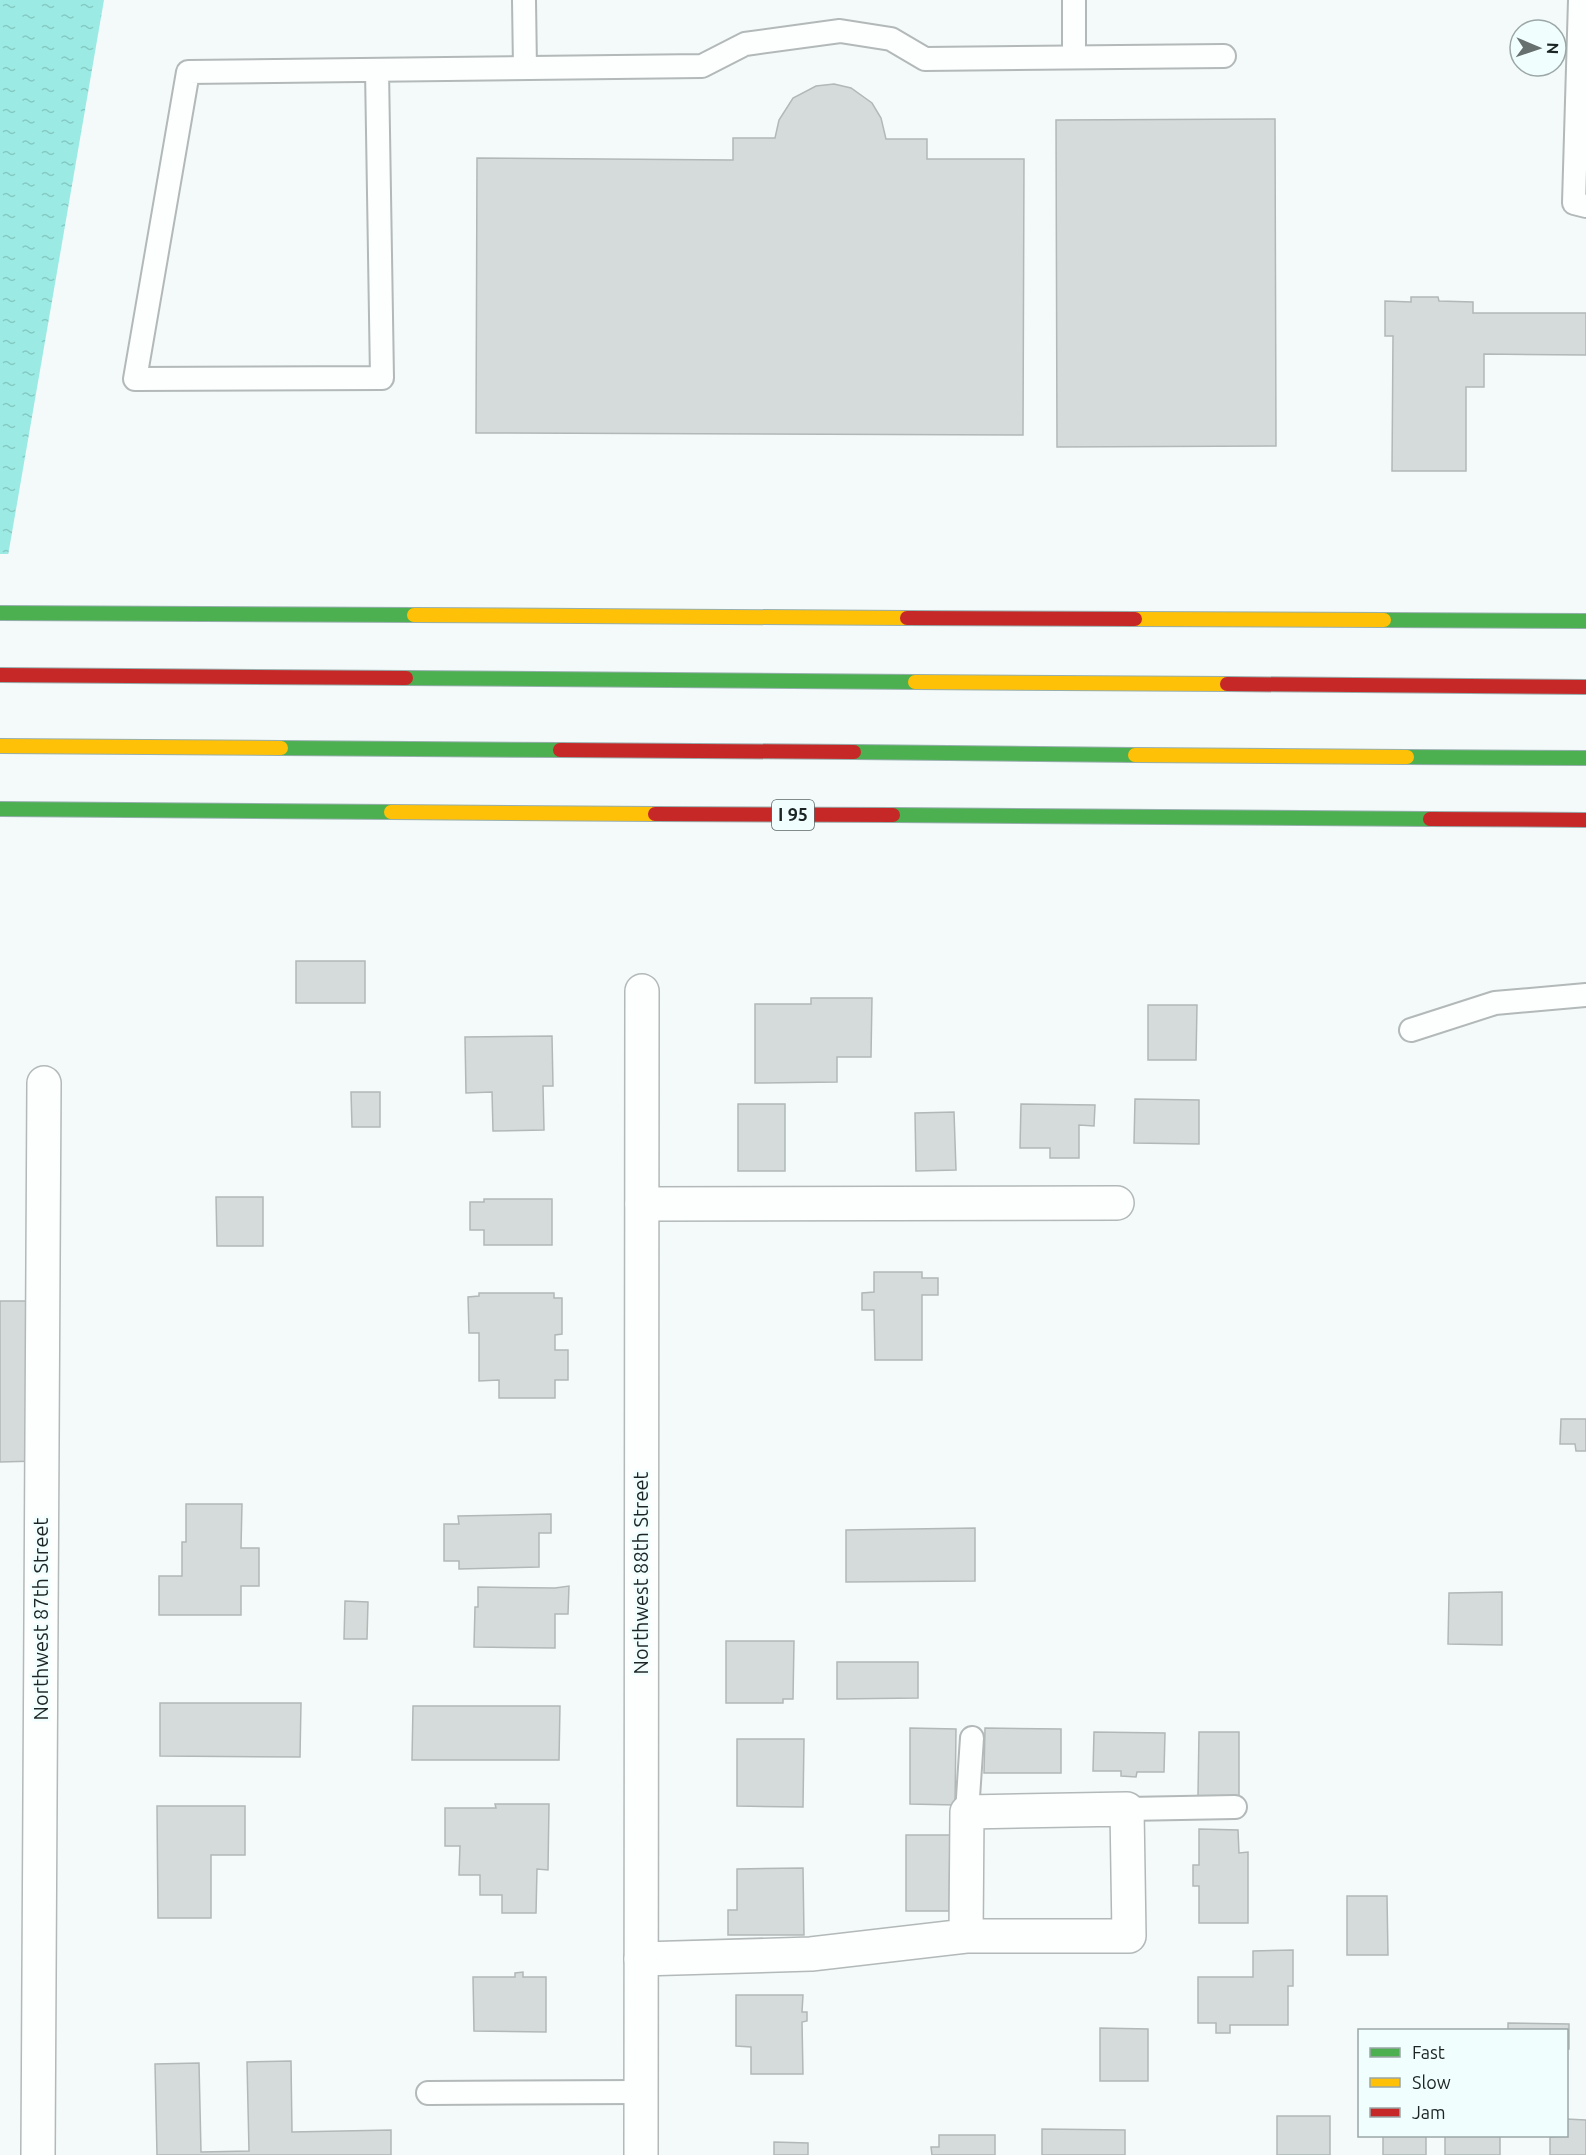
<svg xmlns="http://www.w3.org/2000/svg" width="1586" height="2155" font-family="Ubuntu,sans-serif">
<defs>
<pattern id="water-ripples" width="26" height="14" patternUnits="userSpaceOnUse" patternTransform="scale(1.5)"><rect width="26" height="14" fill="#9bebe4"/><path d="M2 4q2-2 4 0t4 0M15 11q2-2 4 0t4 0" fill="none" stroke="#85c9c3"/></pattern>
</defs>
<rect width="100%" height="100%" fill="#f4fafa"/>
<polygon fill="url(#water-ripples)" points="0,0 104,0 0,602"/>
<polygon fill="#f4fafa" points="0,554 11,554 3,603 0,605"/>
<g fill="#d4dbda" stroke="#b1b8b7" stroke-width="1.5">
<polygon points="834,84 851,88 872,103 881,118 886,139 927,139 927,159 1024,159 1023,435 476,433 477,158 733,160 733,138 775,138 779,120 793,98 816,86"/>
<polygon points="1275,119 1276,446 1057,447 1056,120"/>
<polygon points="1411,297 1438,297 1439,301 1473,302 1473,313 1586,313 1586,355 1484,354 1484,387 1466,387 1466,471 1392,471 1393,336 1385,336 1385,301 1411,302"/>
<rect x="296" y="961" width="69" height="42"/>
<polygon points="811,998 872,998 871,1057 837,1057 837,1082 755,1083 755,1004 811,1004"/>
<polygon points="1148,1005 1197,1005 1196,1060 1148,1060"/>
<polygon points="552,1036 553,1086 543,1086 544,1130 493,1131 492,1092 466,1093 465,1037"/>
<polygon points="351,1092 380,1092 380,1127 352,1127"/>
<polygon points="1135,1099 1199,1100 1199,1144 1134,1143"/>
<rect x="738" y="1104" width="47" height="67"/>
<polygon points="1021,1104 1095,1105 1094,1126 1079,1125 1079,1158 1050,1158 1050,1148 1020,1148"/>
<polygon points="954,1112 956,1170 916,1171 915,1113"/>
<polygon points="216,1197 263,1197 263,1246 217,1246"/>
<polygon points="484,1199 552,1199 552,1245 484,1245 484,1230 470,1230 470,1202 484,1202"/>
<polygon points="874,1272 922,1272 922,1278 938,1278 938,1295 922,1295 922,1360 875,1360 874,1310 862,1310 862,1293 874,1292"/>
<polygon points="479,1293 554,1293 554,1298 562,1298 562,1334 555,1335 555,1350 568,1350 568,1380 555,1380 555,1398 499,1398 499,1380 479,1381 479,1333 469,1333 468,1297 479,1296"/>
<polygon points="0,1301 29,1301 37,1461 0,1462"/>
<polygon points="1561,1419 1586,1419 1586,1451 1576,1451 1575,1444 1560,1444"/>
<polygon points="186,1504 242,1504 241,1548 259,1548 259,1586 241,1586 241,1615 159,1615 159,1576 182,1576 182,1542 186,1542"/>
<polygon points="551,1514 551,1533 539,1533 539,1567 459,1569 459,1561 444,1561 444,1524 459,1524 458,1516"/>
<polygon points="975,1528 975,1581 846,1582 846,1530"/>
<polygon points="569,1586 568,1614 555,1614 555,1648 474,1647 475,1607 478,1607 478,1587 555,1588"/>
<polygon points="1502,1592 1502,1645 1448,1644 1449,1593"/>
<polygon points="345,1601 368,1602 367,1639 344,1639"/>
<polygon points="726,1641 794,1641 793,1699 783,1699 783,1703 726,1703"/>
<polygon points="837,1662 918,1662 918,1698 837,1699"/>
<polygon points="160,1703 301,1703 300,1757 160,1756"/>
<polygon points="413,1706 560,1706 559,1760 412,1760"/>
<polygon points="910,1728 956,1729 955,1805 910,1804"/>
<polygon points="985,1728 1061,1729 1061,1773 984,1773"/>
<polygon points="1094,1732 1165,1733 1164,1772 1137,1772 1136,1777 1121,1776 1121,1771 1093,1771"/>
<polygon points="1199,1732 1239,1732 1239,1796 1198,1796"/>
<polygon points="737,1739 804,1739 803,1807 737,1806"/>
<polygon points="495,1804 549,1804 548,1870 537,1869 536,1913 502,1913 502,1895 480,1895 480,1875 459,1875 460,1846 445,1846 445,1808 496,1808"/>
<polygon points="157,1806 245,1806 245,1855 211,1855 211,1918 158,1918"/>
<polygon points="1199,1829 1238,1830 1239,1853 1248,1852 1248,1923 1199,1923 1199,1886 1193,1886 1193,1865 1199,1865"/>
<polygon points="906,1835 950,1835 949,1911 906,1911"/>
<polygon points="803,1868 804,1935 728,1935 728,1910 737,1910 737,1869"/>
<polygon points="1347,1896 1387,1896 1388,1955 1347,1955"/>
<polygon points="1293,1950 1293,1986 1288,1986 1288,2025 1230,2025 1230,2033 1216,2033 1216,2023 1198,2023 1198,1977 1253,1977 1253,1951"/>
<polygon points="523,1972 523,1977 546,1977 546,2032 474,2031 473,1977 515,1977 515,1973"/>
<polygon points="736,1995 803,1995 802,2012 807,2012 807,2021 802,2022 803,2074 751,2074 751,2047 736,2046"/>
<polygon points="1508,2023 1569,2024 1569,2049 1566,2049 1566,2030 1508,2030"/>
<polygon points="1100,2028 1148,2029 1148,2081 1100,2081"/>
<polygon points="291,2061 292,2132 391,2130 391,2155 157,2155 155,2064 199,2063 201,2152 249,2151 247,2062"/>
<rect x="1277" y="2116" width="53" height="39"/>
<polygon points="1566,2119 1586,2120 1586,2155 1550,2155 1550,2137 1566,2136"/>
<polygon points="1042,2129 1125,2130 1125,2155 1042,2155"/>
<polygon points="939,2135 995,2135 995,2155 932,2155 931,2147 939,2147"/>
<rect x="1383" y="2136" width="43" height="19"/>
<rect x="1445" y="2136" width="55" height="19"/>
<polygon points="774,2142 808,2143 808,2155 774,2155"/>
</g>
<g fill="none" stroke-linecap="round" stroke-linejoin="round">
<defs>
<g id="lane">
<polyline points="524,0 525,68"/>
<polyline points="1074,0 1074,57"/>
<polyline points="1580,0 1574,203 1586,206"/>
<polyline points="377,70 382,378 135,379 188,72 702,66 745,44 840,31 891,39 925,59 1224,56"/>
<polyline points="1411,1030 1495,1003 1586,995"/>
<polyline points="1127,1809 1235,1807"/>
<polyline points="967,1812 972,1738"/>
<polyline points="428,2093 641,2092"/>
</g>
<g id="street">
<polyline points="642,1204 1117,1203"/>
<polyline points="641,1959 811,1954 966,1936 1129,1936 1127,1809 967,1812 966,1936"/>
<polyline points="38,2155 44,1083"/>
<polyline points="641,2155 642,991"/>
</g>
<g id="fast">
<polyline points="0,613 414,615"/>
<polyline points="1384,620 1586,621"/>
<polyline points="406,678 915,682"/>
<polyline points="281,748 560,750"/>
<polyline points="854,752 1135,755"/>
<polyline points="1407,757 1586,758"/>
<polyline points="0,809 391,812"/>
<polyline points="893,815 1430,819"/>
</g>
<g id="slow">
<polyline points="414,615 907,618"/>
<polyline points="1135,619 1384,620"/>
<polyline points="915,682 1227,684"/>
<polyline points="0,746 281,748"/>
<polyline points="1135,755 1407,757"/>
<polyline points="391,812 655,814"/>
</g>
<g id="jam">
<polyline points="907,618 1135,619"/>
<polyline points="0,675 406,678"/>
<polyline points="1227,684 1586,687"/>
<polyline points="560,750 854,752"/>
<polyline points="655,814 893,815"/>
<polyline points="1430,819 1586,820"/>
</g>
</defs>
<use href="#lane" stroke="#b2b9b8" stroke-width="26"/>
<use href="#street" stroke="#b2b9b8" stroke-width="36"/>
<use href="#fast" stroke="#96aead" stroke-width="16"/>
<use href="#slow" stroke="#96aead" stroke-width="16"/>
<use href="#jam" stroke="#96aead" stroke-width="16"/>
<use href="#lane" stroke="#fdfefe" stroke-width="22"/>
<use href="#street" stroke="#fdfefe" stroke-width="33"/>
<use href="#fast" stroke="#4caf50" stroke-width="14"/>
<use href="#slow" stroke="#ffc107" stroke-width="14"/>
<use href="#jam" stroke="#c62828" stroke-width="14"/>
</g>
<g text-anchor="middle" stroke-width="5" stroke-linejoin="round" paint-order="stroke">
<rect fill="#f0fefd" stroke="#5c6665" stroke-width="1.5" x="772" y="800" width="42" height="30" rx="4.5"/>
<g font-size="18" font-weight="bold" fill="#1c2524">
<text x="793" y="821">I 95</text>
</g>
<g font-size="20" fill="#1c2524" stroke="#f0fefd">
<text transform="translate(641 1573) rotate(-90)" y="7">Northwest 88th Street</text>
<text transform="translate(41 1619) rotate(-90)" y="7">Northwest 87th Street</text>
</g>
</g>
<rect x="1358" y="2029" width="210" height="108" fill="#f0fefd" stroke="#9ba7a6" stroke-width="1.5"/>
<rect x="1370" y="2048" width="30" height="9" fill="#4caf50" stroke="#9ba7a6" stroke-width="1.5"/>
<text x="1412" y="2059" font-size="18" fill="#1c2524">Fast</text>
<rect x="1370" y="2078" width="30" height="9" fill="#ffc107" stroke="#9ba7a6" stroke-width="1.5"/>
<text x="1412" y="2089" font-size="18" fill="#1c2524">Slow</text>
<rect x="1370" y="2108" width="30" height="9" fill="#c62828" stroke="#9ba7a6" stroke-width="1.5"/>
<text x="1412" y="2119" font-size="18" fill="#1c2524">Jam</text>
<g transform="translate(1538 48) rotate(92)"><circle r="28" fill="#f0fefd" stroke="#9ba7a6" stroke-width="1.5"/>
<path d="M0-4.5L10 22L0 15L-10 22Z" fill="#68706f"/>
<text y="-9" font-size="16" font-weight="bold" text-anchor="middle" fill="#1c2524">N</text>
</g>
</svg>
